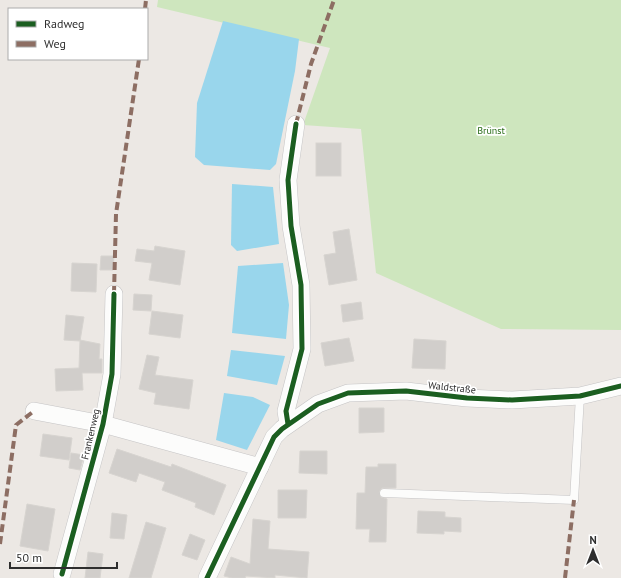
<svg xmlns="http://www.w3.org/2000/svg" width="621" height="578" font-family="'PT Sans',sans-serif">
<rect width="100%" height="100%" fill="#ece8e4"/>
<polygon fill="#cee6be" points="158,0 621,0 621,330 501,329 376,273 361,129 303,125 330,48 157,7"/>
<g fill="#99d6ec">
<polygon points="223,21 299,39 295,71 276,164 270,170 204,165 195,157 197,103"/>
<polygon points="232,184 273,187 279,244 237,251 231,245"/>
<polygon points="283,263 289,305 286,339 232,333 238,266"/>
<polygon points="231,350 285,356 277,385 227,376"/>
<polygon points="224,393 253,397 270,405 247,450 216,440"/>
</g>
<g fill="#d1cecb" stroke="#d7d4d0">
<rect x="316" y="143" width="25" height="33"/>
<polygon points="349,229 357,280 329,285 324,255 336,253 333,232"/>
<polygon points="155,246 185,251 180,285 149,280 152,263 135,261 137,249 154,251"/>
<polygon points="101,256 114,256 113,270 100,270"/>
<polygon points="72,263 97,264 96,292 71,291"/>
<polygon points="134,294 152,295 151,311 133,310"/>
<polygon points="361,302 363,319 343,322 341,305"/>
<polygon points="152,311 183,315 180,338 149,334"/>
<polygon points="66,315 84,317 80,341 64,340"/>
<polygon points="349,338 354,361 325,366 321,343"/>
<polygon points="414,339 446,341 445,369 412,368"/>
<polygon points="80,340 100,344 99,359 102,359 102,373 82,373 83,390 56,391 55,369 79,368"/>
<polygon points="147,355 159,357 155,375 193,380 189,409 154,404 156,393 139,389"/>
<polygon points="359,408 384,408 384,432 359,433"/>
<polygon points="43,434 72,438 69,460 40,456"/>
<polygon points="117,449 171,467 172,464 226,485 214,515 195,507 196,503 162,490 165,482 139,473 136,482 109,473"/>
<polygon points="300,451 327,451 327,474 299,473"/>
<polygon points="71,453 84,455 80,470 69,468"/>
<polygon points="378,464 396,464 396,488 382,488 379,492 381,497 387,499 386,542 369,542 370,529 356,529 357,493 365,493 366,467 378,467"/>
<polygon points="278,490 307,490 306,518 278,518"/>
<polygon points="27,504 55,509 48,551 20,546"/>
<polygon points="418,511 445,512 445,517 461,518 461,532 444,531 444,534 417,533"/>
<polygon points="112,513 127,515 124,539 110,538"/>
<polygon points="253,519 270,521 268,549 309,552 307,578 275,575 275,578 246,576 245,578 232,578 224,576 231,557 250,564"/>
<polygon points="146,522 166,528 151,578 129,578"/>
<polygon points="190,534 205,540 197,560 182,555"/>
<polygon points="88,552 103,554 100,578 85,578"/>
</g>
<g fill="none" stroke-linecap="round" stroke-linejoin="round">
<defs>
<polyline id="service" points="384,493 574,500 580,396"/>
<g id="minor">
<polyline points="34,411 103,424 260,467"/>
<polyline points="288,424 286,411 302,349 301,285 291,226 288,180 296,124"/>
<polyline points="62,574 103,424 112,374 114,294"/>
<polyline points="207,578 274,437 282,429 318,404 348,393 406,391 467,398 512,400 580,396 621,386"/>
</g>
</defs>
<use href="#service" stroke="#c5c4c5" stroke-width="9"/>
<use href="#minor" stroke="#c5c4c5" stroke-width="18"/>
<use href="#service" stroke="#fcfcfb" stroke-width="8"/>
<use href="#minor" stroke="#fcfcfb" stroke-width="17"/>
<g stroke="#8d6e63" stroke-width="4" stroke-dasharray="8 4" stroke-linecap="butt">
<polyline points="145,9 146,0"/>
<polyline points="296,124 311,64 334,0"/>
<polyline points="114,294 116,214 139,59"/>
<polyline points="0,544 16,425 34,411"/>
<polyline points="565,578 574,500"/>
</g>
<defs>
<g id="cycleway">
<polyline points="288,424 286,411 302,349 301,285 291,226 288,180 296,124"/>
<polyline points="62,574 103,424 112,374 114,294"/>
<polyline points="207,578 274,437 282,429 318,404 348,393 406,391 467,398 512,400 580,396 621,386"/>
</g>
</defs>
<use href="#cycleway" stroke="#fff" stroke-width="8"/>
<use href="#cycleway" stroke="#1b5e20" stroke-width="5"/>
</g>
<g text-anchor="middle" stroke-width="3.5" stroke-linejoin="round" paint-order="stroke">
<g font-size="10" fill="#2c6e1b" stroke="#fff">
<text x="491" y="134">Brünst</text>
</g>
<g font-size="10" fill="#2e2e2e" stroke="#fff">
<text transform="translate(452 387) rotate(6)" y="4">Waldstraße</text>
<text transform="translate(90 434) rotate(-77)" y="4">Frankenweg</text>
</g>
</g>
<rect x="8" y="8" width="140" height="52" fill="#ffffff" stroke="#ababab"/>
<rect x="16" y="21" width="20" height="6" fill="#1b5e20" stroke="#ababab"/>
<text x="44" y="28" font-size="12" fill="#2e2e2e">Radweg</text>
<rect x="16" y="41" width="20" height="6" fill="#8d6e63" stroke="#ababab"/>
<text x="44" y="48" font-size="12" fill="#2e2e2e">Weg</text>
<g transform="translate(593 550)" stroke="#ffffff" stroke-width="3" paint-order="stroke">
<path d="M0-3L7 15L0 10L-7 15Z" fill="#2e2e2e"/>
<text y="-6" font-size="11" font-weight="bold" text-anchor="middle" fill="#2e2e2e">N</text>
</g>
<path d="M10 562v6h107v-6" fill="none" stroke="#2e2e2e" stroke-width="2"/>
<text x="16" y="562" font-size="12" fill="#2e2e2e" stroke="#ffffff" stroke-width="3" paint-order="stroke">50 m</text>
</svg>
